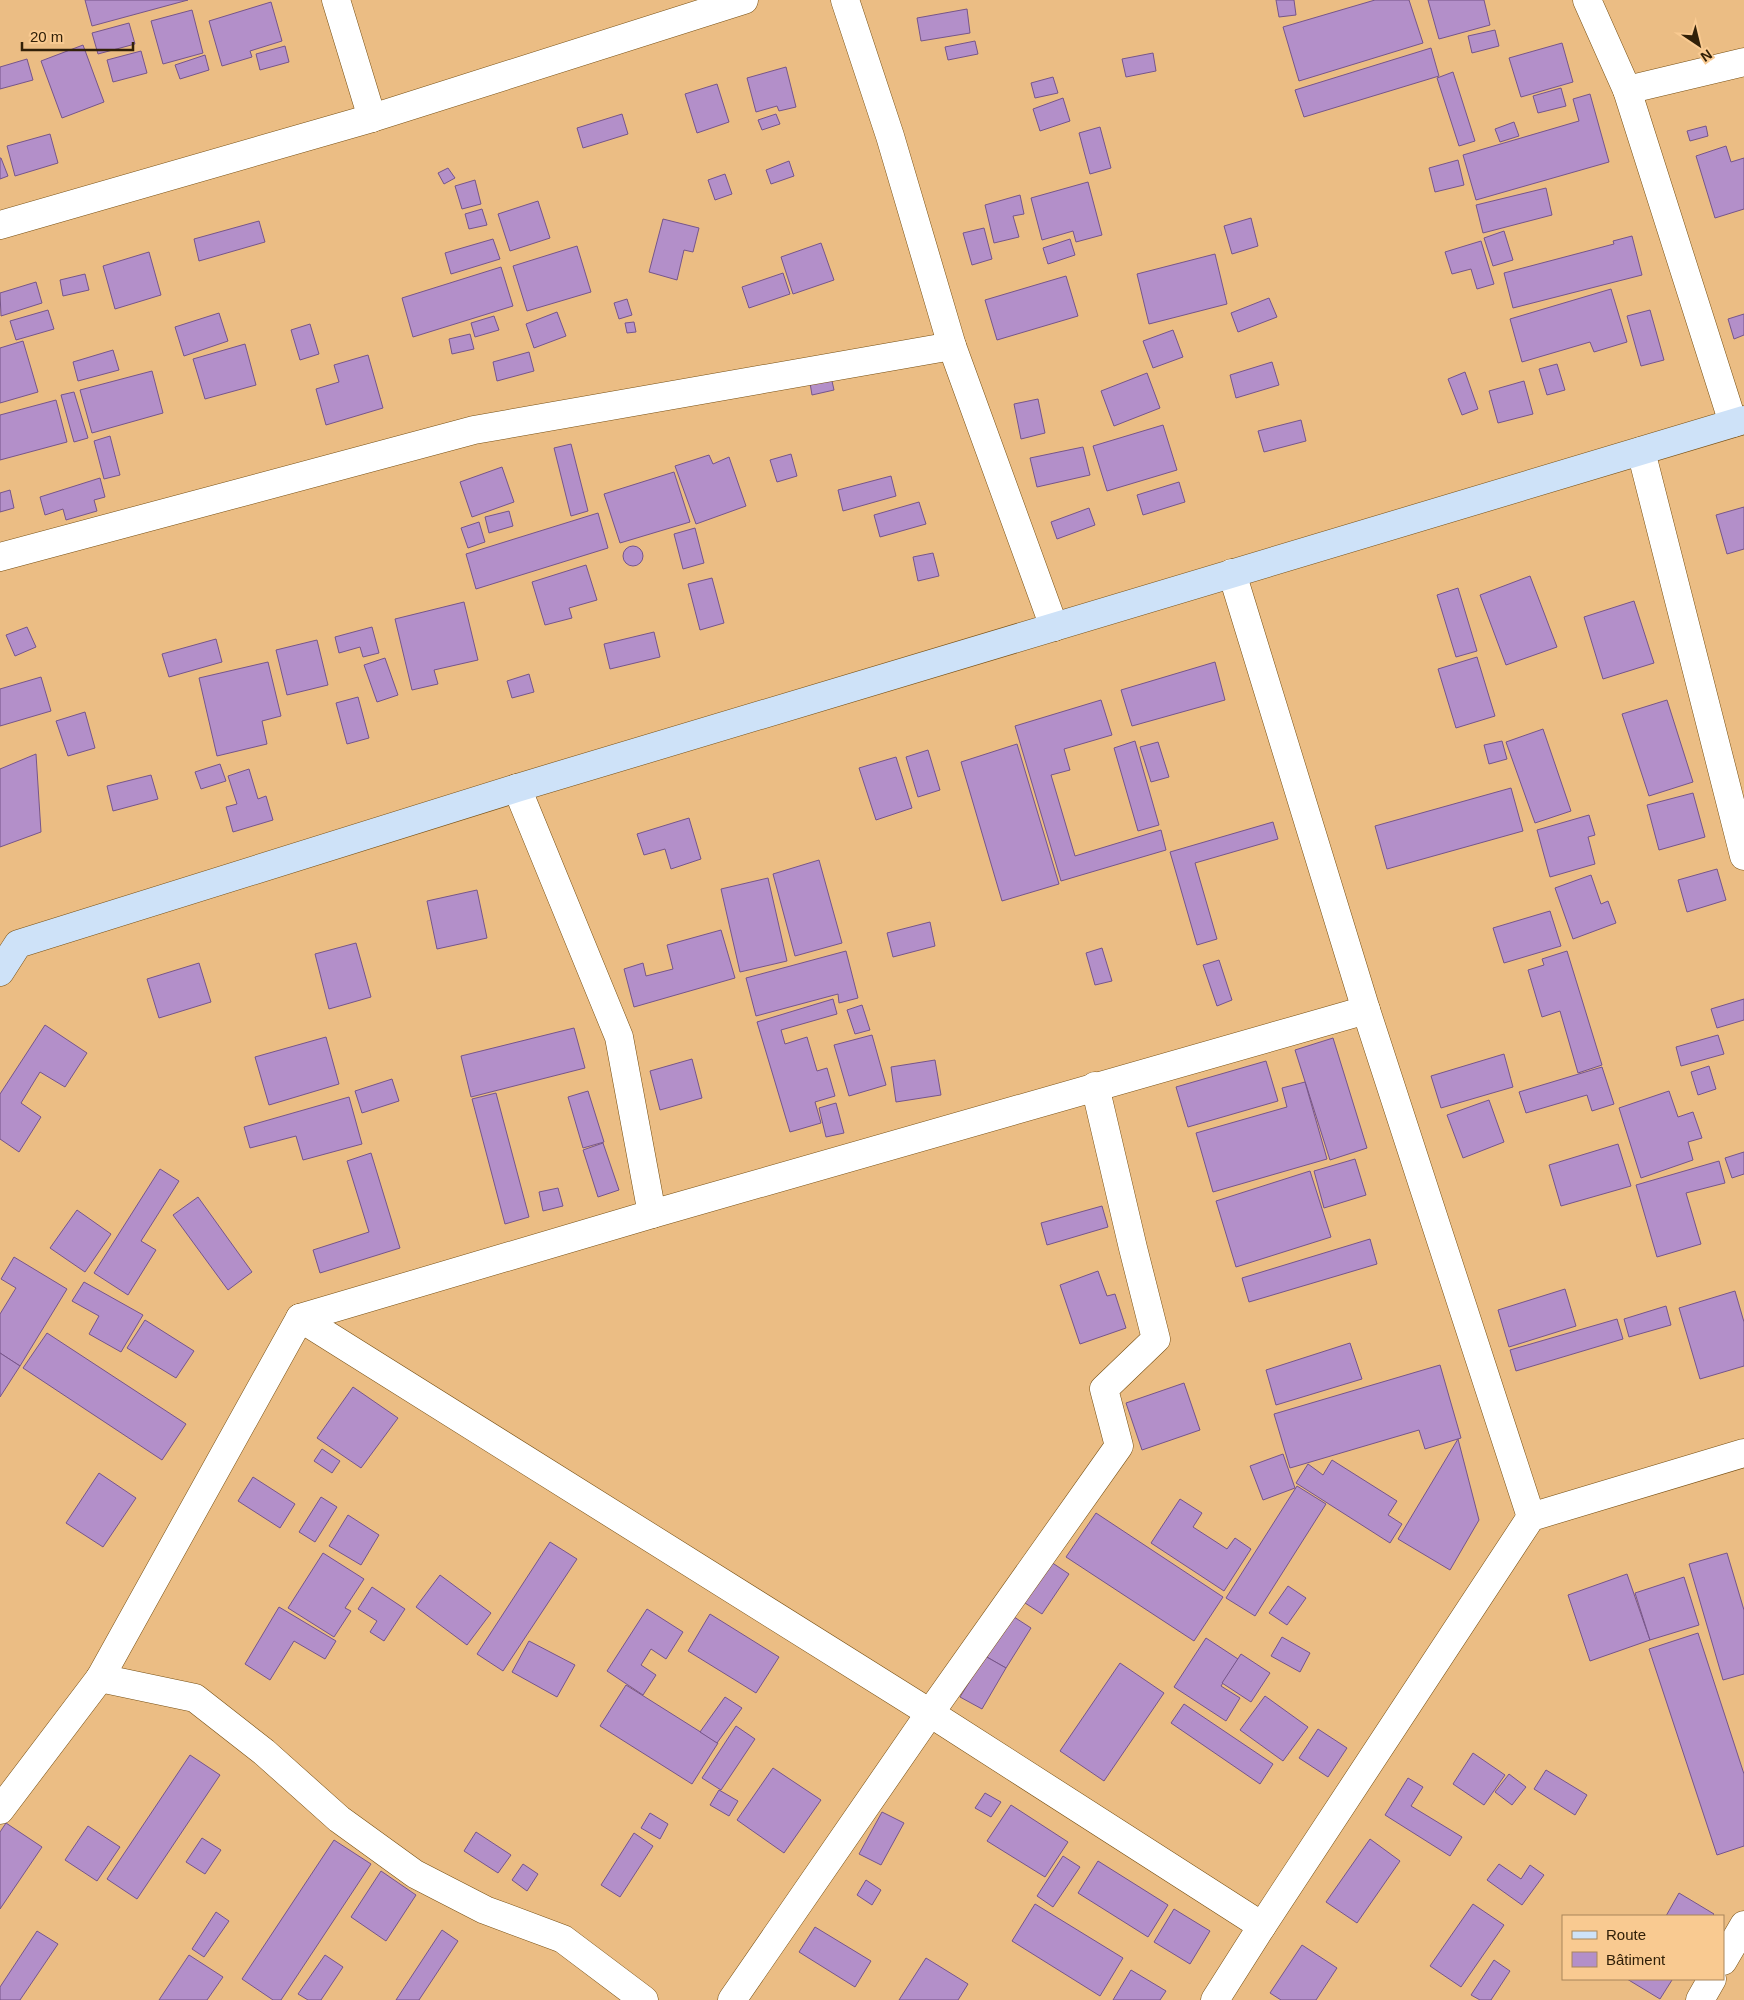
<svg xmlns="http://www.w3.org/2000/svg" width="1744" height="2000" font-family="Helvetica,sans-serif">
<rect width="100%" height="100%" fill="#ebbd84"/>
<g fill="#b38fc9" stroke="#76558a">
<polygon points="85,0 188,0 92,26"/>
<polygon points="1276,0 1294,0 1296,15 1279,17"/>
<polygon points="1375,0 1409,0 1423,43 1299,81 1283,27"/>
<polygon points="1428,0 1484,0 1490,25 1439,39"/>
<polygon points="271,2 282,41 250,51 252,57 222,66 209,21"/>
<polygon points="967,9 970,33 921,41 917,18"/>
<polygon points="192,10 203,53 163,64 151,21"/>
<polygon points="129,23 135,44 98,54 92,33"/>
<polygon points="1495,30 1499,46 1472,53 1468,36"/>
<polygon points="975,41 978,54 948,60 945,47"/>
<polygon points="1562,43 1573,82 1521,97 1509,58"/>
<polygon points="83,45 104,102 62,118 41,61"/>
<polygon points="285,46 289,62 260,70 256,54"/>
<polygon points="1431,48 1439,76 1304,117 1295,90"/>
<polygon points="141,51 147,73 113,82 107,60"/>
<polygon points="1153,53 1156,71 1126,77 1122,59"/>
<polygon points="205,55 209,70 180,79 175,65"/>
<polygon points="27,59 33,80 0,89 0,67"/>
<polygon points="786,67 796,107 779,111 777,106 756,112 747,78"/>
<polygon points="1453,72 1475,141 1459,146 1437,78"/>
<polygon points="1053,77 1058,93 1035,98 1031,83"/>
<polygon points="717,84 729,122 697,133 685,94"/>
<polygon points="1561,88 1566,106 1538,113 1533,96"/>
<polygon points="1590,94 1609,162 1476,200 1463,155 1579,121 1573,99"/>
<polygon points="1063,98 1070,121 1040,131 1033,109"/>
<polygon points="622,114 628,134 583,148 577,128"/>
<polygon points="776,114 780,124 762,130 758,120"/>
<polygon points="1514,122 1519,136 1500,142 1495,129"/>
<polygon points="1706,126 1708,136 1690,141 1687,131"/>
<polygon points="1100,127 1111,168 1090,174 1079,133"/>
<polygon points="50,134 58,163 15,176 7,146"/>
<polygon points="1726,146 1731,162 1744,158 1744,209 1715,218 1696,156"/>
<polygon points="0,158 1,158 8,176 0,179"/>
<polygon points="1458,160 1464,185 1435,192 1429,168"/>
<polygon points="789,161 794,176 771,184 766,170"/>
<polygon points="448,168 455,178 444,184 438,173"/>
<polygon points="725,174 732,194 715,200 708,180"/>
<polygon points="475,180 481,204 462,209 455,186"/>
<polygon points="1088,182 1102,235 1076,242 1073,231 1042,240 1031,198"/>
<polygon points="1546,188 1552,215 1483,233 1476,205"/>
<polygon points="1020,195 1024,214 1013,216 1019,237 994,243 985,205"/>
<polygon points="538,201 550,238 510,251 498,214"/>
<polygon points="482,209 487,225 469,229 465,214"/>
<polygon points="1251,218 1258,246 1232,254 1224,226"/>
<polygon points="663,219 699,228 693,252 684,250 677,280 649,272"/>
<polygon points="259,221 265,242 199,261 194,239"/>
<polygon points="984,228 992,259 972,265 963,233"/>
<polygon points="1504,231 1513,260 1493,266 1484,238"/>
<polygon points="1632,236 1642,275 1513,308 1504,273 1614,244 1613,241"/>
<polygon points="493,239 500,259 451,274 445,253"/>
<polygon points="1070,239 1075,255 1048,264 1043,248"/>
<polygon points="1481,241 1494,284 1477,289 1471,269 1452,274 1445,252"/>
<polygon points="821,243 834,280 793,294 781,257"/>
<polygon points="577,246 591,292 527,311 513,266"/>
<polygon points="149,252 161,295 115,309 103,266"/>
<polygon points="1215,254 1227,304 1149,324 1137,274"/>
<polygon points="501,267 513,306 413,337 402,298"/>
<polygon points="783,273 790,294 749,308 742,287"/>
<polygon points="85,274 89,290 63,296 60,280"/>
<polygon points="1066,276 1078,316 997,340 985,300"/>
<polygon points="36,282 42,303 1,316 0,293"/>
<polygon points="1611,289 1627,342 1594,352 1590,342 1522,362 1510,319"/>
<polygon points="1269,298 1277,317 1238,332 1231,313"/>
<polygon points="627,299 632,315 619,319 614,303"/>
<polygon points="48,310 54,329 16,340 10,321"/>
<polygon points="1650,310 1664,360 1641,366 1627,316"/>
<polygon points="557,312 566,336 534,348 526,324"/>
<polygon points="219,313 228,341 184,356 175,327"/>
<polygon points="1744,314 1744,335 1734,339 1728,319"/>
<polygon points="494,316 499,330 475,337 471,323"/>
<polygon points="634,322 636,332 627,333 625,323"/>
<polygon points="310,324 319,354 300,360 291,330"/>
<polygon points="1173,330 1183,357 1153,368 1143,341"/>
<polygon points="470,334 474,349 452,354 449,339"/>
<polygon points="23,341 38,392 0,403 0,348"/>
<polygon points="245,344 256,385 205,399 193,359"/>
<polygon points="113,350 119,370 78,381 73,362"/>
<polygon points="529,352 534,371 497,381 493,362"/>
<polygon points="368,355 383,408 326,425 316,389 339,382 334,365"/>
<polygon points="1272,362 1279,385 1236,398 1230,375"/>
<polygon points="1557,364 1565,390 1547,395 1539,369"/>
<polygon points="152,371 163,413 92,433 80,390"/>
<polygon points="830,372 834,390 812,395 809,377"/>
<polygon points="1465,372 1478,409 1462,415 1448,379"/>
<polygon points="1147,373 1160,408 1114,426 1101,391"/>
<polygon points="1524,381 1533,414 1498,423 1489,391"/>
<polygon points="74,392 88,438 74,442 61,395"/>
<polygon points="1038,399 1045,433 1021,439 1014,404"/>
<polygon points="56,400 67,442 0,460 0,415"/>
<polygon points="1301,420 1306,441 1264,452 1258,431"/>
<polygon points="1163,425 1177,470 1107,491 1093,446"/>
<polygon points="110,436 120,475 104,479 94,441"/>
<polygon points="571,444 588,511 571,516 554,448"/>
<polygon points="1083,447 1090,475 1037,487 1030,458"/>
<polygon points="791,454 797,476 777,482 770,460"/>
<polygon points="709,455 713,464 729,457 746,506 696,524 675,466"/>
<polygon points="502,467 514,502 472,517 460,482"/>
<polygon points="674,472 690,522 620,543 604,494"/>
<polygon points="891,476 896,496 843,511 838,490"/>
<polygon points="100,478 105,497 94,500 97,511 66,520 63,509 45,515 40,497"/>
<polygon points="1179,482 1185,502 1143,515 1137,495"/>
<polygon points="10,490 14,508 0,512 0,493"/>
<polygon points="919,502 926,524 880,537 874,515"/>
<polygon points="1744,507 1744,549 1727,554 1716,515"/>
<polygon points="1089,508 1095,525 1057,539 1051,522"/>
<polygon points="509,511 513,526 489,533 485,517"/>
<polygon points="598,513 608,548 476,589 466,554"/>
<polygon points="479,522 485,542 468,548 461,528"/>
<polygon points="695,528 704,563 683,569 674,534"/>
<circle cx="633" cy="556" r="10"/>
<polygon points="933,553 939,576 918,581 913,557"/>
<polygon points="586,565 597,600 569,608 572,618 545,625 532,582"/>
<polygon points="1530,576 1557,647 1506,665 1480,595"/>
<polygon points="712,578 724,623 700,630 688,584"/>
<polygon points="1458,588 1477,651 1456,657 1437,595"/>
<polygon points="1634,601 1654,663 1603,679 1584,617"/>
<polygon points="464,602 478,660 434,670 438,684 412,690 395,619"/>
<polygon points="27,627 36,647 15,656 6,635"/>
<polygon points="372,627 379,653 363,657 360,647 339,653 335,637"/>
<polygon points="654,632 660,657 610,669 604,644"/>
<polygon points="216,639 222,662 169,677 162,654"/>
<polygon points="317,640 328,685 287,695 276,650"/>
<polygon points="1477,657 1495,716 1456,728 1438,669"/>
<polygon points="385,658 398,695 377,702 364,665"/>
<polygon points="268,662 281,716 262,721 267,744 217,756 199,678"/>
<polygon points="1215,662 1225,700 1132,726 1121,690"/>
<polygon points="529,674 534,692 512,698 507,681"/>
<polygon points="41,677 51,711 0,726 0,689"/>
<polygon points="358,697 369,738 347,744 336,703"/>
<polygon points="1101,700 1112,735 1064,749 1070,770 1051,775 1075,856 1161,830 1166,850 1061,881 1015,726"/>
<polygon points="1667,700 1693,782 1649,796 1622,714"/>
<polygon points="85,712 95,748 68,756 56,721"/>
<polygon points="1543,729 1571,811 1535,823 1506,742"/>
<polygon points="1135,741 1159,825 1138,831 1114,748"/>
<polygon points="1502,741 1507,759 1489,764 1484,745"/>
<polygon points="1158,742 1169,777 1151,782 1140,747"/>
<polygon points="1017,744 1059,884 1002,901 961,762"/>
<polygon points="928,750 940,790 918,797 906,757"/>
<polygon points="36,754 41,832 0,847 0,769"/>
<polygon points="896,757 912,808 876,820 859,768"/>
<polygon points="220,764 226,781 201,789 195,772"/>
<polygon points="249,769 258,799 266,796 273,820 233,832 226,807 237,804 228,776"/>
<polygon points="151,775 158,799 113,811 107,786"/>
<polygon points="1511,788 1523,831 1387,869 1375,826"/>
<polygon points="1693,793 1705,837 1659,850 1647,805"/>
<polygon points="1589,815 1595,835 1588,837 1595,864 1550,877 1537,830"/>
<polygon points="689,818 701,859 671,869 665,849 644,855 637,834"/>
<polygon points="1273,822 1278,839 1195,863 1217,939 1197,945 1170,852"/>
<polygon points="819,860 842,943 795,956 773,874"/>
<polygon points="1717,869 1726,900 1687,912 1678,880"/>
<polygon points="1591,875 1601,904 1608,901 1616,923 1573,939 1555,888"/>
<polygon points="768,878 787,961 740,972 721,889"/>
<polygon points="477,890 487,938 437,949 427,901"/>
<polygon points="1550,911 1561,946 1504,963 1493,928"/>
<polygon points="930,922 935,946 893,957 887,933"/>
<polygon points="721,930 735,978 634,1007 624,969 643,963 646,976 673,969 667,945"/>
<polygon points="356,943 371,997 329,1009 315,954"/>
<polygon points="1102,948 1112,981 1095,985 1086,953"/>
<polygon points="846,951 858,998 839,1003 838,994 756,1016 746,978"/>
<polygon points="1567,951 1602,1065 1578,1073 1560,1011 1542,1017 1528,970 1544,965 1542,959"/>
<polygon points="1219,960 1232,1000 1217,1006 1203,965"/>
<polygon points="199,963 211,1002 159,1018 147,979"/>
<polygon points="833,999 837,1014 781,1030 785,1044 807,1037 817,1071 827,1068 835,1096 815,1102 821,1123 790,1132 757,1022"/>
<polygon points="1744,999 1744,1020 1717,1028 1711,1009"/>
<polygon points="862,1005 870,1030 855,1034 847,1010"/>
<polygon points="45,1025 87,1053 65,1087 40,1072 21,1103 41,1117 19,1152 0,1139 0,1094"/>
<polygon points="574,1028 585,1068 471,1097 461,1056"/>
<polygon points="872,1035 886,1085 849,1096 834,1045"/>
<polygon points="1718,1035 1724,1054 1681,1066 1676,1047"/>
<polygon points="326,1037 339,1084 269,1105 255,1057"/>
<polygon points="1333,1038 1367,1148 1330,1160 1295,1050"/>
<polygon points="1504,1054 1513,1087 1441,1108 1431,1076"/>
<polygon points="692,1059 702,1098 660,1110 650,1071"/>
<polygon points="935,1060 941,1095 896,1102 891,1067"/>
<polygon points="1266,1061 1278,1101 1188,1127 1176,1087"/>
<polygon points="1709,1066 1716,1089 1698,1095 1691,1072"/>
<polygon points="1602,1067 1614,1104 1592,1111 1587,1095 1526,1113 1519,1092"/>
<polygon points="392,1079 399,1101 362,1113 355,1091"/>
<polygon points="1305,1082 1327,1159 1213,1192 1196,1133 1287,1107 1282,1088"/>
<polygon points="588,1091 604,1142 583,1148 568,1097"/>
<polygon points="1669,1091 1678,1117 1693,1112 1702,1138 1688,1142 1693,1160 1641,1178 1619,1108"/>
<polygon points="496,1093 529,1217 505,1224 472,1099"/>
<polygon points="349,1097 362,1144 303,1160 296,1136 250,1148 244,1127"/>
<polygon points="1489,1100 1504,1142 1463,1158 1447,1115"/>
<polygon points="836,1103 844,1133 826,1137 819,1108"/>
<polygon points="603,1143 619,1190 598,1197 583,1150"/>
<polygon points="1618,1144 1631,1186 1561,1206 1549,1165"/>
<polygon points="1744,1152 1744,1174 1732,1178 1725,1158"/>
<polygon points="371,1153 400,1248 320,1273 313,1250 369,1232 347,1161"/>
<polygon points="1355,1159 1366,1195 1324,1208 1314,1171"/>
<polygon points="1719,1161 1725,1183 1686,1193 1701,1244 1657,1257 1636,1185"/>
<polygon points="160,1169 179,1181 141,1241 156,1250 128,1295 94,1273"/>
<polygon points="1310,1171 1331,1237 1236,1267 1216,1201"/>
<polygon points="558,1188 563,1206 543,1211 539,1192"/>
<polygon points="198,1197 252,1272 228,1290 173,1215"/>
<polygon points="1102,1206 1108,1227 1047,1245 1041,1223"/>
<polygon points="77,1210 111,1234 85,1272 50,1248"/>
<polygon points="1370,1239 1377,1264 1249,1302 1242,1278"/>
<polygon points="14,1257 67,1289 20,1366 0,1353 0,1314 16,1288 1,1279"/>
<polygon points="1098,1271 1107,1296 1115,1294 1126,1328 1080,1344 1060,1285"/>
<polygon points="84,1282 143,1315 121,1352 89,1334 99,1316 72,1301"/>
<polygon points="1565,1289 1576,1326 1509,1347 1498,1310"/>
<polygon points="1735,1291 1744,1322 1744,1366 1700,1379 1679,1308"/>
<polygon points="1666,1306 1671,1325 1629,1337 1624,1319"/>
<polygon points="1617,1319 1623,1339 1516,1371 1510,1350"/>
<polygon points="145,1320 194,1351 176,1378 127,1348"/>
<polygon points="47,1333 186,1424 162,1460 23,1368"/>
<polygon points="1350,1343 1362,1379 1276,1405 1266,1370"/>
<polygon points="0,1353 20,1366 0,1397"/>
<polygon points="1440,1365 1461,1438 1425,1449 1419,1430 1290,1468 1274,1414"/>
<polygon points="1184,1383 1200,1430 1142,1450 1126,1403"/>
<polygon points="353,1387 398,1418 361,1468 317,1438"/>
<polygon points="1458,1439 1479,1520 1450,1570 1398,1539"/>
<polygon points="322,1449 340,1461 332,1473 314,1461"/>
<polygon points="1283,1454 1295,1488 1263,1500 1250,1466"/>
<polygon points="1332,1460 1397,1501 1388,1515 1402,1524 1390,1543 1296,1483 1308,1464 1323,1475"/>
<polygon points="99,1473 136,1498 103,1547 66,1523"/>
<polygon points="253,1477 295,1504 280,1528 238,1501"/>
<polygon points="1297,1486 1326,1504 1255,1616 1226,1598"/>
<polygon points="321,1497 337,1507 315,1542 299,1532"/>
<polygon points="1180,1499 1202,1513 1193,1527 1227,1549 1235,1538 1251,1549 1224,1591 1151,1543"/>
<polygon points="1096,1513 1223,1597 1194,1641 1066,1557"/>
<polygon points="348,1515 379,1535 361,1565 329,1546"/>
<polygon points="550,1542 577,1559 503,1671 477,1654"/>
<polygon points="323,1553 364,1579 345,1608 351,1611 334,1637 288,1608"/>
<polygon points="1727,1553 1744,1610 1744,1674 1723,1680 1689,1564"/>
<polygon points="1048,1560 1069,1574 1042,1614 1022,1601"/>
<polygon points="1627,1574 1650,1640 1590,1661 1568,1595"/>
<polygon points="440,1575 491,1613 467,1645 416,1607"/>
<polygon points="1684,1577 1699,1625 1650,1640 1635,1593"/>
<polygon points="1288,1586 1306,1598 1287,1625 1269,1613"/>
<polygon points="372,1587 405,1609 384,1641 370,1632 377,1621 358,1609"/>
<polygon points="279,1607 336,1641 325,1659 294,1641 270,1680 245,1664"/>
<polygon points="647,1609 683,1632 666,1659 651,1649 641,1665 656,1675 643,1695 607,1671"/>
<polygon points="710,1614 779,1657 756,1693 688,1651"/>
<polygon points="1011,1615 1031,1628 1006,1668 985,1656"/>
<polygon points="1698,1633 1744,1774 1744,1846 1717,1855 1649,1649"/>
<polygon points="1282,1637 1310,1653 1300,1672 1271,1656"/>
<polygon points="1206,1638 1238,1659 1221,1686 1240,1698 1226,1721 1174,1687"/>
<polygon points="529,1641 575,1665 557,1697 512,1672"/>
<polygon points="1241,1654 1270,1673 1251,1702 1222,1683"/>
<polygon points="985,1656 1006,1668 982,1709 960,1697"/>
<polygon points="1120,1663 1164,1693 1104,1781 1060,1751"/>
<polygon points="626,1685 718,1743 692,1784 600,1726"/>
<polygon points="1265,1696 1308,1727 1283,1761 1240,1730"/>
<polygon points="725,1697 742,1708 717,1743 700,1732"/>
<polygon points="1184,1704 1273,1764 1260,1784 1171,1723"/>
<polygon points="736,1726 755,1739 721,1790 702,1778"/>
<polygon points="1318,1729 1347,1748 1328,1777 1299,1758"/>
<polygon points="1473,1753 1505,1775 1484,1805 1453,1784"/>
<polygon points="190,1755 220,1775 137,1899 107,1879"/>
<polygon points="773,1768 821,1800 784,1853 737,1820"/>
<polygon points="1546,1770 1587,1795 1575,1815 1534,1789"/>
<polygon points="1509,1774 1526,1787 1512,1805 1495,1792"/>
<polygon points="1408,1778 1423,1787 1411,1806 1462,1837 1450,1856 1385,1815"/>
<polygon points="719,1790 738,1801 729,1816 710,1805"/>
<polygon points="985,1793 1001,1802 991,1817 975,1808"/>
<polygon points="1011,1805 1068,1842 1045,1877 987,1841"/>
<polygon points="882,1812 904,1823 881,1865 859,1854"/>
<polygon points="650,1813 668,1824 660,1839 641,1828"/>
<polygon points="6,1823 42,1847 0,1909 0,1832"/>
<polygon points="88,1826 120,1847 97,1881 65,1860"/>
<polygon points="476,1832 511,1855 498,1873 464,1851"/>
<polygon points="634,1833 653,1846 620,1897 601,1885"/>
<polygon points="202,1838 221,1850 205,1874 186,1862"/>
<polygon points="1370,1839 1400,1861 1357,1923 1326,1902"/>
<polygon points="334,1840 371,1864 281,2000 273,2000 242,1979"/>
<polygon points="1063,1856 1080,1867 1053,1907 1037,1896"/>
<polygon points="1098,1861 1168,1905 1148,1937 1078,1893"/>
<polygon points="523,1864 538,1874 527,1891 512,1880"/>
<polygon points="1499,1864 1521,1879 1530,1865 1544,1875 1522,1905 1487,1880"/>
<polygon points="381,1871 416,1895 386,1941 351,1917"/>
<polygon points="866,1880 881,1890 872,1905 857,1895"/>
<polygon points="1679,1893 1714,1914 1712,1916 1666,1916"/>
<polygon points="1035,1904 1123,1958 1100,1996 1012,1941"/>
<polygon points="1473,1904 1504,1925 1461,1987 1430,1966"/>
<polygon points="1174,1909 1210,1931 1190,1964 1154,1942"/>
<polygon points="216,1912 229,1921 204,1957 192,1949"/>
<polygon points="815,1927 871,1961 855,1987 799,1952"/>
<polygon points="442,1930 458,1941 419,2000 396,2000"/>
<polygon points="37,1931 58,1944 20,2000 0,2000 0,1987"/>
<polygon points="1302,1945 1337,1968 1316,2000 1281,2000 1270,1993"/>
<polygon points="189,1955 223,1977 207,2000 159,2000"/>
<polygon points="325,1955 343,1967 321,2000 308,2000 298,1994"/>
<polygon points="926,1958 968,1984 958,2000 899,2000"/>
<polygon points="1494,1960 1510,1971 1491,2000 1480,2000 1471,1995"/>
<polygon points="1131,1970 1166,1991 1160,2000 1113,2000"/>
<polygon points="1627,1979 1670,1979 1672,1980 1660,1999"/>
</g>
<g fill="none" stroke-linecap="round" stroke-linejoin="round">
<defs>
<g id="street">
<polyline points="336,0 372,118"/>
<polyline points="845,0 890,136 952,346 1054,627"/>
<polyline points="1587,0 1627,90 1733,423"/>
<polyline points="1627,90 1744,62"/>
<polyline points="0,225 372,118 744,0"/>
<polyline points="1641,451 1744,856"/>
<polyline points="0,557 474,430 952,346"/>
<polyline points="1232,573 1366,1010 1531,1517"/>
<polyline points="517,788 619,1037 652,1214"/>
<polyline points="300,1318 930,1713 1262,1926"/>
<polyline points="100,1678 195,1698 264,1752 339,1819 415,1874 485,1910 563,1939 644,2000"/>
<polyline points="0,1810 100,1678 300,1318 652,1214 1366,1010"/>
<polyline points="1723,1961 1744,1925"/>
<polyline points="732,2000 930,1713 1119,1446 1104,1389 1156,1339 1133,1248 1095,1086"/>
<polyline points="1215,2000 1262,1926 1531,1517 1744,1453"/>
<polyline points="1700,2000 1712,1979"/>
</g>
<polyline id="secondary" points="0,972 18,944 517,788 1744,420"/>
</defs>
<use href="#street" stroke="#774f12" stroke-width="29"/>
<use href="#secondary" stroke="#774f12" stroke-width="29"/>
<use href="#street" stroke="#fff" stroke-width="28"/>
<use href="#secondary" stroke="#cee2f8" stroke-width="28"/>
</g>
<rect x="1562" y="1915" width="162" height="65" fill="#f9ca91" stroke="#a9865a"/>
<rect x="1572" y="1931" width="25" height="8" fill="#cee2f8" stroke="#a9865a"/>
<text x="1606" y="1940" font-size="15" fill="#312008">Route</text>
<rect x="1572" y="1952" width="25" height="15" fill="#b38fc9" stroke="#a9865a"/>
<text x="1606" y="1965" font-size="15" fill="#312008">Bâtiment</text>
<g transform="translate(1699 45) rotate(145)" stroke="#f9ca91" stroke-width="4" paint-order="stroke">
<path d="M0-4L9 19L0 12L-9 19Z" fill="#312008"/>
<text y="-8" font-size="14" font-weight="bold" text-anchor="middle" fill="#312008">N</text>
</g>
<path d="M22 42v8h111v-8" fill="none" stroke="#312008" stroke-width="2.5"/>
<text x="30" y="42" font-size="15" fill="#312008" stroke="#f9ca91" stroke-width="4" paint-order="stroke">20 m</text>
</svg>
